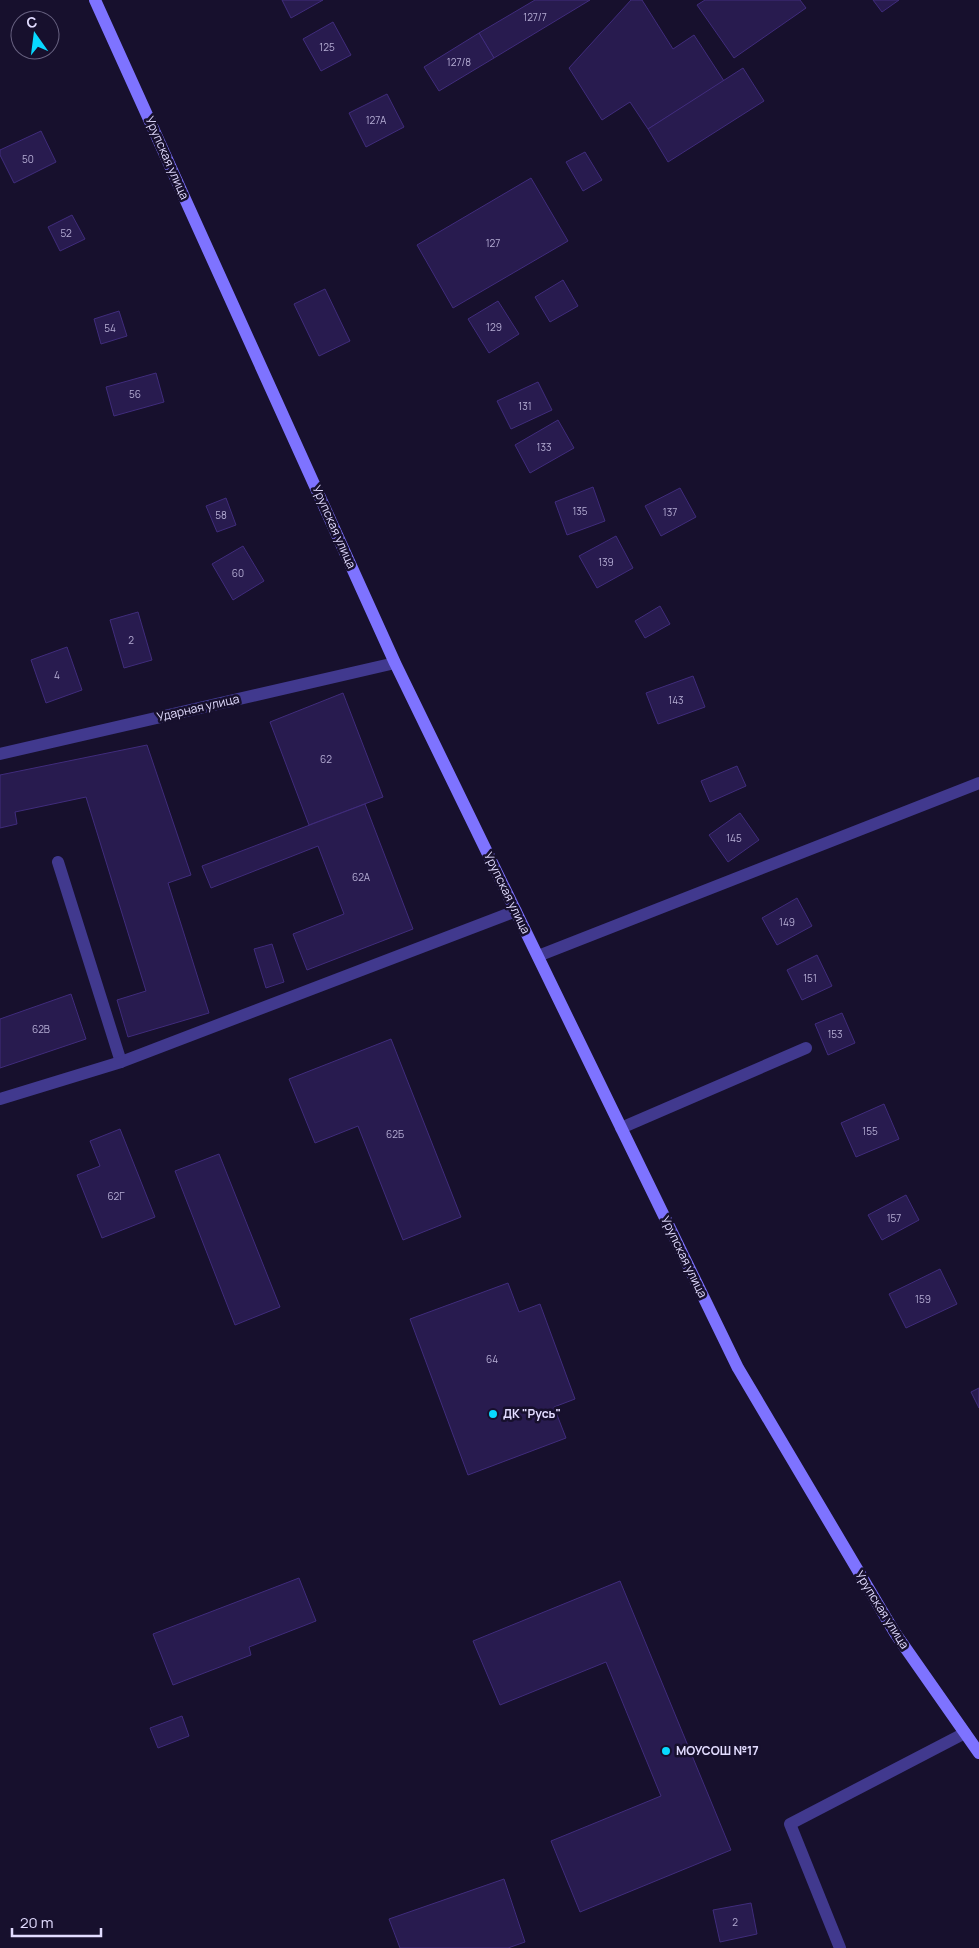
<svg xmlns="http://www.w3.org/2000/svg" width="979" height="1948" font-family="Manrope,sans-serif">
<rect width="100%" height="100%" fill="#17102d"/>
<g fill="#281b4f" stroke="#402c7c">
<polygon points="282,0 323,0 291,18"/>
<polygon points="535,0 590,0 494,58 479,33"/>
<polygon points="631,0 642,0 673,49 694,35 724,81 648,129 630,102 602,120 569,68"/>
<polygon points="705,0 800,0 806,8 734,58 697,5"/>
<polygon points="873,0 899,0 882,12"/>
<polygon points="333,22 351,55 321,71 303,39"/>
<polygon points="479,33 494,58 439,91 424,67"/>
<polygon points="743,68 764,101 668,162 648,129"/>
<polygon points="387,94 404,127 366,147 349,113"/>
<polygon points="41,131 56,162 14,183 0,155 0,150"/>
<polygon points="585,152 602,180 583,191 566,162"/>
<polygon points="531,178 568,241 453,308 417,245"/>
<polygon points="72,215 85,239 60,251 48,227"/>
<polygon points="563,280 578,306 550,322 535,297"/>
<polygon points="325,289 350,341 319,356 294,304"/>
<polygon points="498,301 519,334 489,353 468,319"/>
<polygon points="119,311 127,336 101,344 94,319"/>
<polygon points="156,373 164,402 114,416 106,387"/>
<polygon points="538,382 552,410 511,429 497,401"/>
<polygon points="558,420 574,448 530,473 515,445"/>
<polygon points="593,487 605,521 567,535 555,502"/>
<polygon points="680,488 696,517 661,536 645,506"/>
<polygon points="226,498 236,525 217,532 206,506"/>
<polygon points="616,536 633,568 597,588 579,556"/>
<polygon points="243,546 264,581 233,600 212,564"/>
<polygon points="660,606 670,624 645,638 635,621"/>
<polygon points="138,612 152,660 124,668 110,620"/>
<polygon points="67,647 82,690 46,703 31,660"/>
<polygon points="693,676 705,707 658,724 646,693"/>
<polygon points="343,693 383,797 309,825 270,722"/>
<polygon points="147,745 191,875 168,883 209,1013 128,1037 117,1000 146,991 86,797 15,812 17,824 0,828 0,775"/>
<polygon points="737,766 746,786 710,802 701,781"/>
<polygon points="365,804 413,929 307,970 293,934 344,914 318,846 211,888 202,866"/>
<polygon points="740,813 759,840 728,862 709,835"/>
<polygon points="797,898 812,926 777,945 762,918"/>
<polygon points="272,944 284,982 266,988 254,949"/>
<polygon points="817,955 832,986 802,1000 787,970"/>
<polygon points="71,994 86,1039 0,1068 0,1019"/>
<polygon points="842,1013 855,1043 828,1055 815,1024"/>
<polygon points="391,1039 461,1217 403,1240 358,1126 315,1143 289,1079"/>
<polygon points="884,1104 899,1139 856,1157 841,1123"/>
<polygon points="120,1129 155,1217 102,1238 77,1175 100,1166 90,1141"/>
<polygon points="219,1154 280,1307 235,1325 175,1171"/>
<polygon points="906,1195 919,1220 882,1240 868,1215"/>
<polygon points="940,1269 957,1304 906,1328 889,1294"/>
<polygon points="508,1283 519,1312 540,1304 575,1399 554,1407 566,1438 468,1475 410,1319"/>
<polygon points="979,1388 979,1408 971,1392"/>
<polygon points="299,1578 316,1621 249,1647 251,1655 173,1685 153,1634"/>
<polygon points="620,1581 731,1850 580,1912 551,1841 661,1796 606,1662 500,1705 473,1641"/>
<polygon points="182,1716 189,1736 158,1748 150,1728"/>
<polygon points="504,1879 525,1942 508,1948 400,1948 389,1919"/>
<polygon points="751,1903 757,1934 720,1942 713,1910"/>
</g>
<g fill="none" stroke-linecap="round" stroke-linejoin="round">
<g stroke="#41398e" stroke-width="12">
<polyline points="58,862 121,1062"/>
<polyline points="538,956 979,783"/>
<polyline points="0,1099 121,1062 516,911"/>
<polyline points="621,1128 806,1048"/>
<polyline points="840,1948 790,1824 965,1733"/>
</g>
<polyline stroke="#41398e" stroke-width="12" points="0,754 395,663"/>
<polyline stroke="#7e73ff" stroke-width="12" points="95,0 395,663 738,1368 895,1633 979,1753"/>
</g>
<g fill="#08d9ff" stroke="#17102d" stroke-width="2">
<circle cx="493" cy="1414" r="5"/>
<circle cx="666" cy="1751" r="5"/>
</g>
<g text-anchor="middle" stroke-width="5" stroke-linejoin="round" paint-order="stroke">
<g font-size="10" fill="#b4acd3">
<text x="535" y="21">127/7</text>
<text x="327" y="51">125</text>
<text x="459" y="66">127/8</text>
<text x="376" y="124">127А</text>
<text x="28" y="163">50</text>
<text x="66" y="237">52</text>
<text x="493" y="247">127</text>
<text x="494" y="331">129</text>
<text x="110" y="332">54</text>
<text x="135" y="398">56</text>
<text x="525" y="410">131</text>
<text x="544" y="451">133</text>
<text x="580" y="515">135</text>
<text x="670" y="516">137</text>
<text x="221" y="519">58</text>
<text x="606" y="566">139</text>
<text x="238" y="577">60</text>
<text x="131" y="644">2</text>
<text x="57" y="679">4</text>
<text x="676" y="704">143</text>
<text x="326" y="763">62</text>
<text x="734" y="842">145</text>
<text x="361" y="881">62А</text>
<text x="787" y="926">149</text>
<text x="810" y="982">151</text>
<text x="41" y="1033">62В</text>
<text x="835" y="1038">153</text>
<text x="870" y="1135">155</text>
<text x="395" y="1138">62Б</text>
<text x="116" y="1200">62Г</text>
<text x="894" y="1222">157</text>
<text x="923" y="1303">159</text>
<text x="492" y="1363">64</text>
<text x="735" y="1926">2</text>
</g>
<g font-size="12" fill="#e2dcff" stroke="#17102d">
<text transform="translate(167 158) rotate(66)" y="4">Урупская улица</text>
<text transform="translate(334 527) rotate(66)" y="4">Урупская улица</text>
<text transform="translate(198 708) rotate(-13)" y="4">Ударная улица</text>
<text transform="translate(507 893) rotate(64)" y="4">Урупская улица</text>
<text transform="translate(684 1257) rotate(64)" y="4">Урупская улица</text>
<text transform="translate(882 1610) rotate(58)" y="4">Урупская улица</text>
</g>
<g font-size="12" font-weight="bold" fill="#e2dcff" stroke="#17102d" text-anchor="start">
<text x="503" y="1418">ДК "Русь"</text>
<text x="676" y="1755">МОУСОШ №17</text>
</g>
</g>
<g transform="translate(35 35) rotate(346)"><circle r="24" fill="#17102d" stroke="#686281"/>
<path d="M0-4L9 19L0 12L-9 19Z" fill="#08d9ff"/>
<text y="-8" font-size="14" font-weight="bold" text-anchor="middle" fill="#e2dcff">С</text>
</g>
<path d="M12 1928v8h89v-8" fill="none" stroke="#e2dcff" stroke-width="2.5"/>
<text x="20" y="1928" font-size="15" fill="#e2dcff" stroke="#17102d" stroke-width="4" paint-order="stroke">20 m</text>
</svg>
